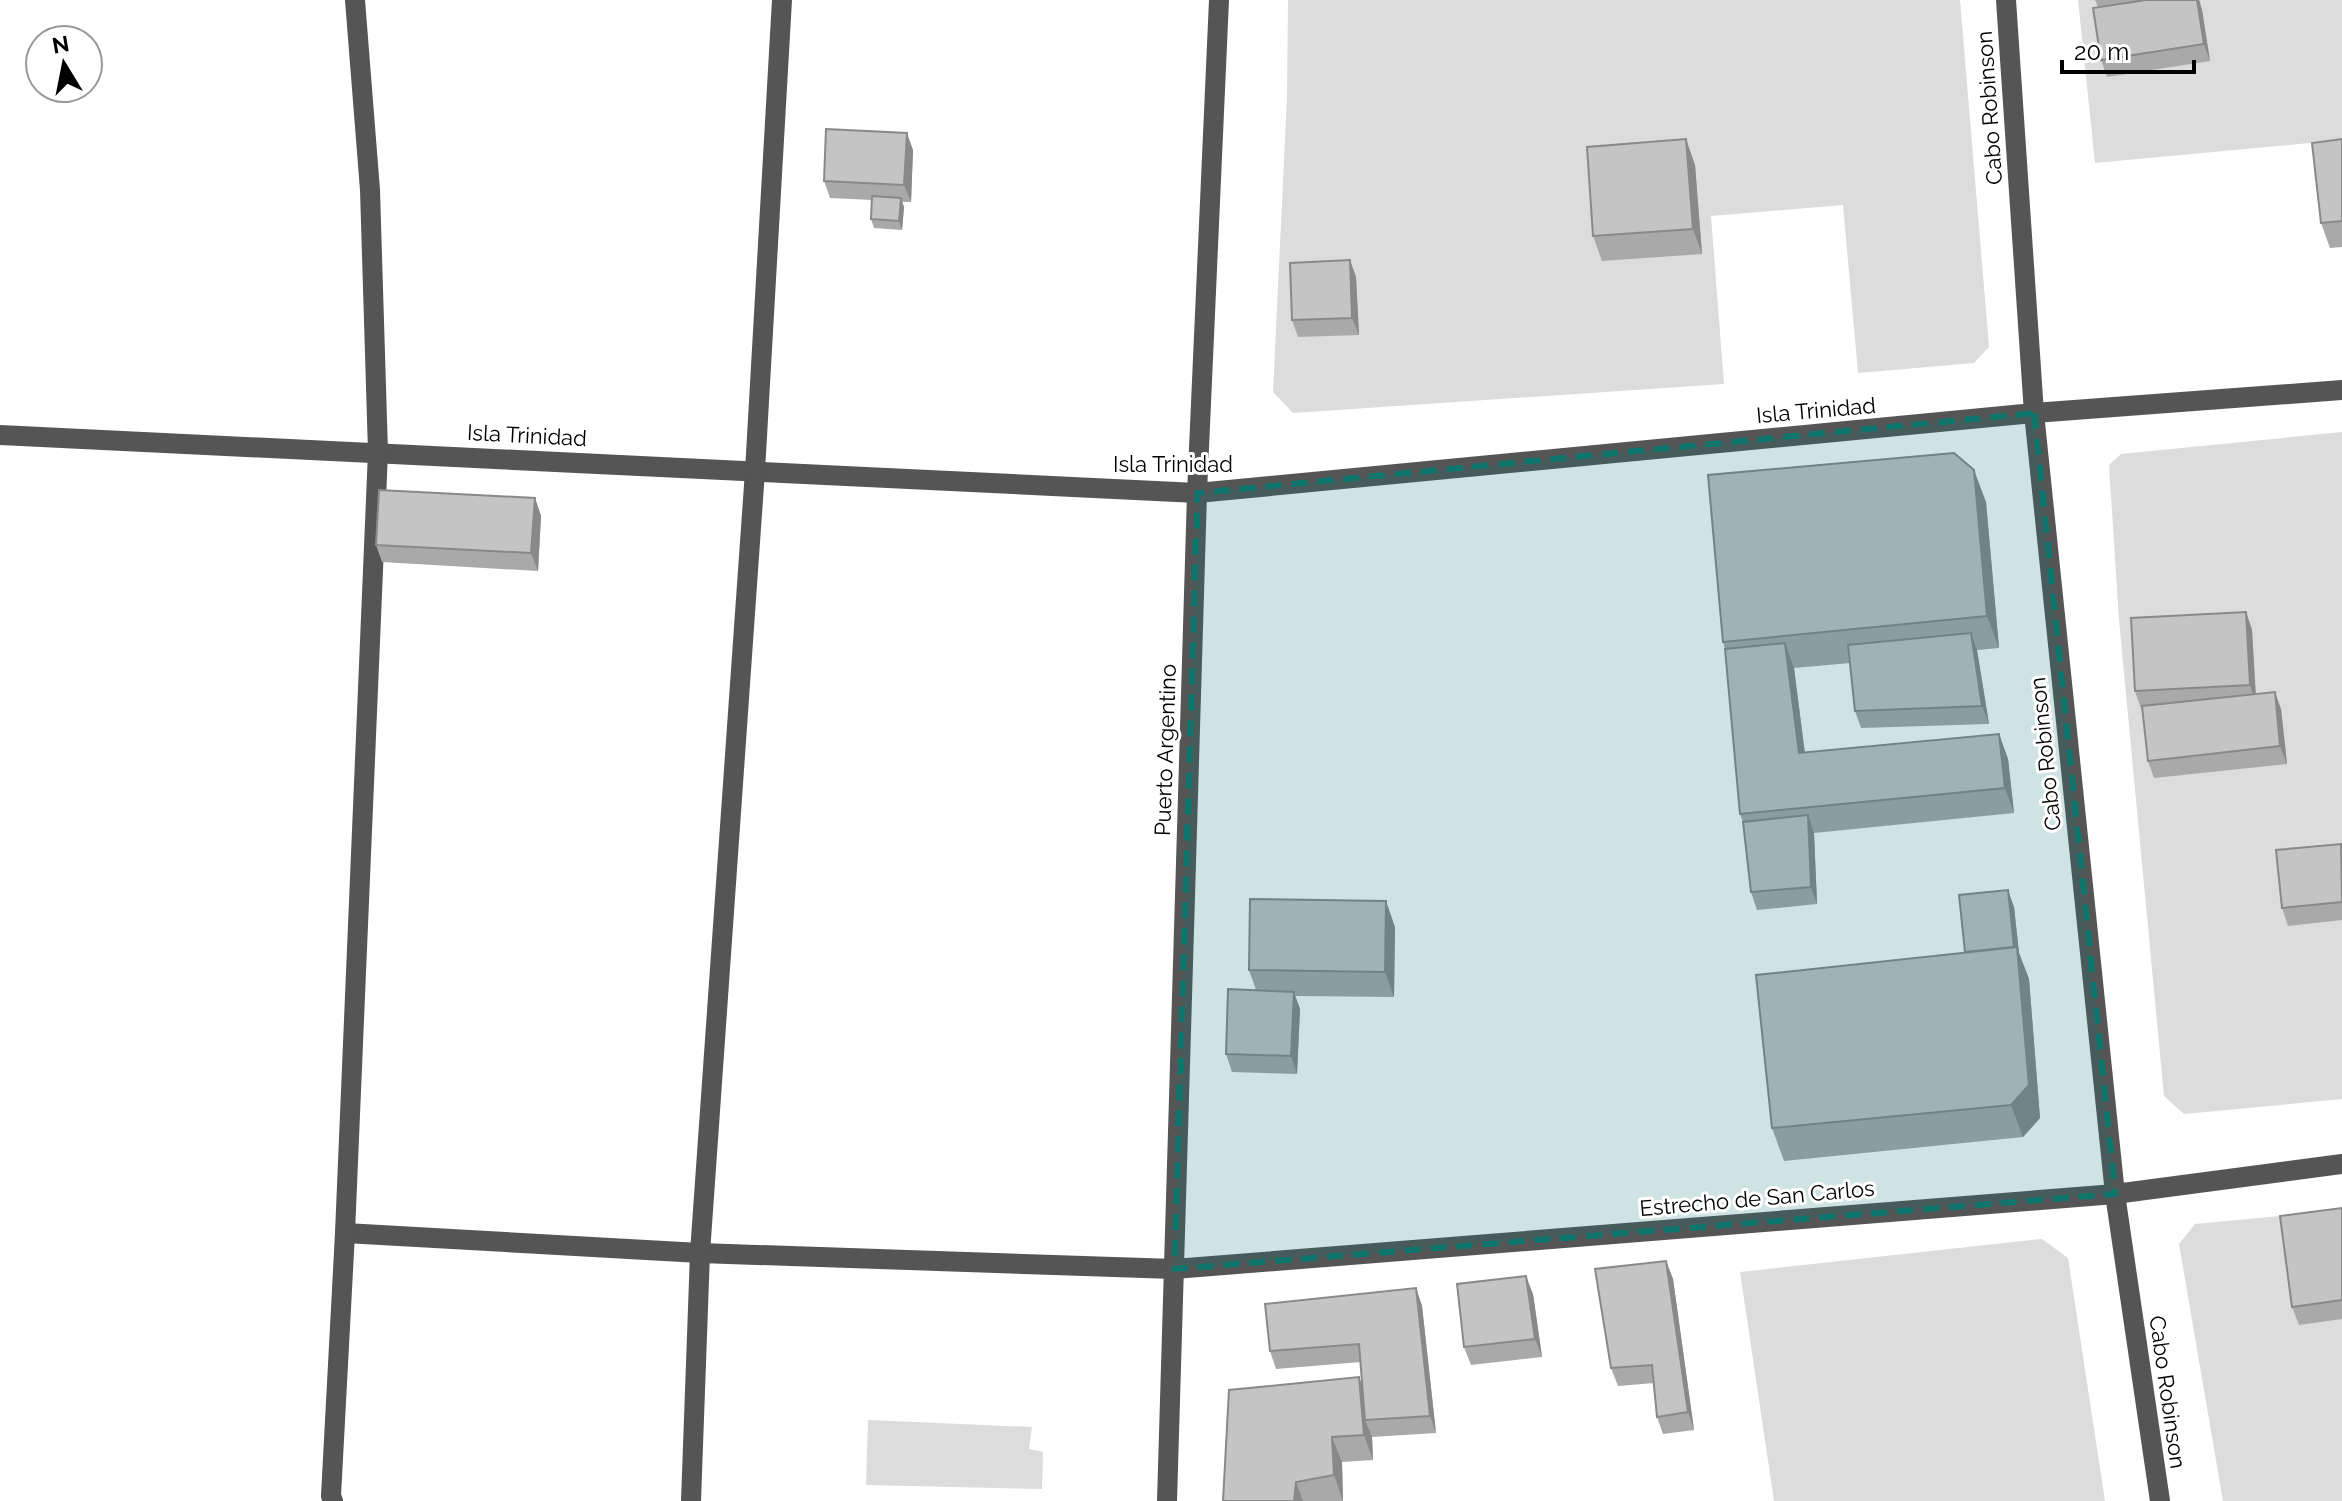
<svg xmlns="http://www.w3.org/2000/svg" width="2342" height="1501" font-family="Raleway,sans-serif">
<rect width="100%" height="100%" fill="#fff"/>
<g fill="#dcdcdc">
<polygon points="1288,0 1960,0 1989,347 1974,363 1858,373 1843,205 1711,216 1724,384 1293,413 1273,392 1287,97"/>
<polygon points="2078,0 2342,0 2342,140 2095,163"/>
<polygon points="2342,432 2342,1099 2184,1114 2164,1096 2119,620 2109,465 2121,454"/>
<polygon points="2342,1210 2342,1501 2223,1501 2179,1244 2195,1224"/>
<polygon points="2042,1239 2068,1258 2105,1501 1774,1501 1740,1272"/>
<polygon points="868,1420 1032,1427 1029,1449 1043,1452 1042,1489 866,1485"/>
</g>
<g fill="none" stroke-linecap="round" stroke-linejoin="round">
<g stroke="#555" stroke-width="20">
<polyline points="2006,0 2034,413 2115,1194 2160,1501"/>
<polyline points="0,435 1197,493 2034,413 2342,390"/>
<polyline points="345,1233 700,1253 1174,1269 2115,1194 2342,1164"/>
<polyline points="333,1501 331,1496 345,1233 378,452 370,190 355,0"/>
<polyline points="691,1501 700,1253 755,471 782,0"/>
<polyline points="1167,1501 1197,493 1219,0"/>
</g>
</g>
<g fill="#a9a9a9">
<polygon points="2095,0 2199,0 2202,10 2210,61 2107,77 2101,60 2098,7"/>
<polygon points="2342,139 2342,247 2330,248 2321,223"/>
<polygon points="913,150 911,202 902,202 904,207 902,230 874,228 871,219 872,200 830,198 824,181"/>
<polygon points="1695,165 1702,254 1602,261 1593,236"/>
<polygon points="1356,277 1359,335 1298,337 1292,320"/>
<polygon points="535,498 541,516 538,571 382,562 376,545"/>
<polygon points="1986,502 1999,648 1977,650 1989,724 1861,728 1855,711 1850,663 1794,668 1805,753 1999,734 2008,759 2014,813 1814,833 1817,904 1757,910 1751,892 1743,822 1740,814 1725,649 1723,642"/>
<polygon points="2246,612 2252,630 2256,694 2281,709 2287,764 2154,778 2148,761 2142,709 2141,709 2135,691"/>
<polygon points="2342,846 2342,920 2288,926 2282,908"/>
<polygon points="2014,907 2019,953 2029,979 2040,1118 2023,1137 1784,1161 1772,1128"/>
<polygon points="1395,927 1394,997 1295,996 1300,1009 1297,1074 1232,1072 1226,1054 1256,990 1249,970"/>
<polygon points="2342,1208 2342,1319 2299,1325 2292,1307"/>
<polygon points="1666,1261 1673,1279 1694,1430 1663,1434 1657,1417 1654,1383 1618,1386 1611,1368"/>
<polygon points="1416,1288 1422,1306 1436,1433 1372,1437 1373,1460 1342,1462 1343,1501 1223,1501 1362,1385 1361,1362 1276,1369 1270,1351"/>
<polygon points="1533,1294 1542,1357 1471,1365 1464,1347"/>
</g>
<g fill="#898989">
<polygon points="2197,0 2199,0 2202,10 2210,61 2204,44"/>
<polygon points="907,133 913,150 911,202 904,185"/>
<polygon points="1686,139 1695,165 1702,254 1693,229"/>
<polygon points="901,198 904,207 902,230 899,221"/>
<polygon points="1350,260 1356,277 1359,335 1352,318"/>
<polygon points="1974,470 1986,502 1999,648 1987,616"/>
<polygon points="535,498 541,516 538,571 531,553"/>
<polygon points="2246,612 2252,630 2256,703 2250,685"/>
<polygon points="1971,633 1977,650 1989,724 1982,706"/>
<polygon points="1785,643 1794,668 1808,779 1799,753"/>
<polygon points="2275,692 2281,709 2287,764 2280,746"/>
<polygon points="1999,734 2008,759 2014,813 2005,788"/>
<polygon points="1808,815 1814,833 1817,904 1811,887"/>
<polygon points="2008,890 2014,907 2019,953 2029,979 2040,1118 2023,1137 2011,1105 2015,955"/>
<polygon points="1386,901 1395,927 1394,997 1385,972"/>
<polygon points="1294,992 1300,1009 1297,1074 1291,1056"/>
<polygon points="1666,1261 1673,1279 1694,1430 1688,1412"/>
<polygon points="1526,1276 1533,1294 1542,1357 1535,1339"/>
<polygon points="1416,1288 1422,1306 1436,1433 1430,1416"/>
<polygon points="1359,1377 1369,1402 1365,1420 1372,1437 1373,1460 1364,1435"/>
<polygon points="1332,1437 1342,1462 1343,1501 1334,1475"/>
<polygon points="1296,1482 1303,1501 1294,1501"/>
</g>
<g fill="#c4c4c4" stroke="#898989" stroke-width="2">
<polygon points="2146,0 2197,0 2204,44 2101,60 2093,8"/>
<polygon points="826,129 907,133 904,185 824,181"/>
<polygon points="1686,139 1693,229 1593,236 1587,147"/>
<polygon points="2342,139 2342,221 2321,223 2312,143"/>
<polygon points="872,196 901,198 899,221 871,219"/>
<polygon points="1350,260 1352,318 1292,320 1290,263"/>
<polygon points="1954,453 1974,470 1987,616 1723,642 1708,475"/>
<polygon points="379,490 535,498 531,553 376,545"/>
<polygon points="2246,612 2250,685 2135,691 2131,618"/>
<polygon points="1971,633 1982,706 1855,711 1848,645"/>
<polygon points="1785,643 1799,753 1999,734 2005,788 1740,814 1725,649"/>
<polygon points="2275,692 2280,746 2148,761 2142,706"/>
<polygon points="1808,815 1811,887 1751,892 1743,822"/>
<polygon points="2341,844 2342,902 2282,908 2276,850"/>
<polygon points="2008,890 2014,947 1965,952 1959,895"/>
<polygon points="1250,899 1386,901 1385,972 1249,970"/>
<polygon points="2017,947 2029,1085 2011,1105 1772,1128 1756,975"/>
<polygon points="1228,989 1294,992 1291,1056 1226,1054"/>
<polygon points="2342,1208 2342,1300 2292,1307 2280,1216"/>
<polygon points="1666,1261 1688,1412 1657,1417 1652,1365 1611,1368 1595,1269"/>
<polygon points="1526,1276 1535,1339 1464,1347 1457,1284"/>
<polygon points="1416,1288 1430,1416 1365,1420 1359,1344 1270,1351 1265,1304"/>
<polygon points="1359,1377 1364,1435 1332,1437 1334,1475 1296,1482 1294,1501 1223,1501 1229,1390"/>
</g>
<path fill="#0f766e" fill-opacity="0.2" stroke="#0f766e" stroke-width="6" stroke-dasharray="16 10" stroke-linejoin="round" d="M2034,413L2115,1194L1174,1269L1197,493Z"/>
<g text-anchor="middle" stroke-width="6" stroke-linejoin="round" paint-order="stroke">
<g font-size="22" fill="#000" stroke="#fff">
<text transform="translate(1989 108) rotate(-94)" y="8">Cabo Robinson</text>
<text transform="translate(1816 410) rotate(-5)" y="8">Isla Trinidad</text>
<text transform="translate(527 435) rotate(3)" y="8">Isla Trinidad</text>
<text x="1173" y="472">Isla Trinidad</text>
<text transform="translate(1165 750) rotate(-88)" y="8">Puerto Argentino</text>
<text transform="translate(2045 754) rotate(-96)" y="8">Cabo Robinson</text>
<text transform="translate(1757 1198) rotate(-5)" y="8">Estrecho de San Carlos</text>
<text transform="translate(2168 1392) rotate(82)" y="8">Cabo Robinson</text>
</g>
</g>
<g transform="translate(64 64) rotate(350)"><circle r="38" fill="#ffffff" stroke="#999999" stroke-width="2"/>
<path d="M0-6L14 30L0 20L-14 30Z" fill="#000000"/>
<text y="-12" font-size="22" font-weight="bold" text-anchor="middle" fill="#000000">N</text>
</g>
<path d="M2062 60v12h132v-12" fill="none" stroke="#000000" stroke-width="4"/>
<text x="2074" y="60" font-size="24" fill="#000000" stroke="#ffffff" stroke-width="6" paint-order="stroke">20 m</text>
</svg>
